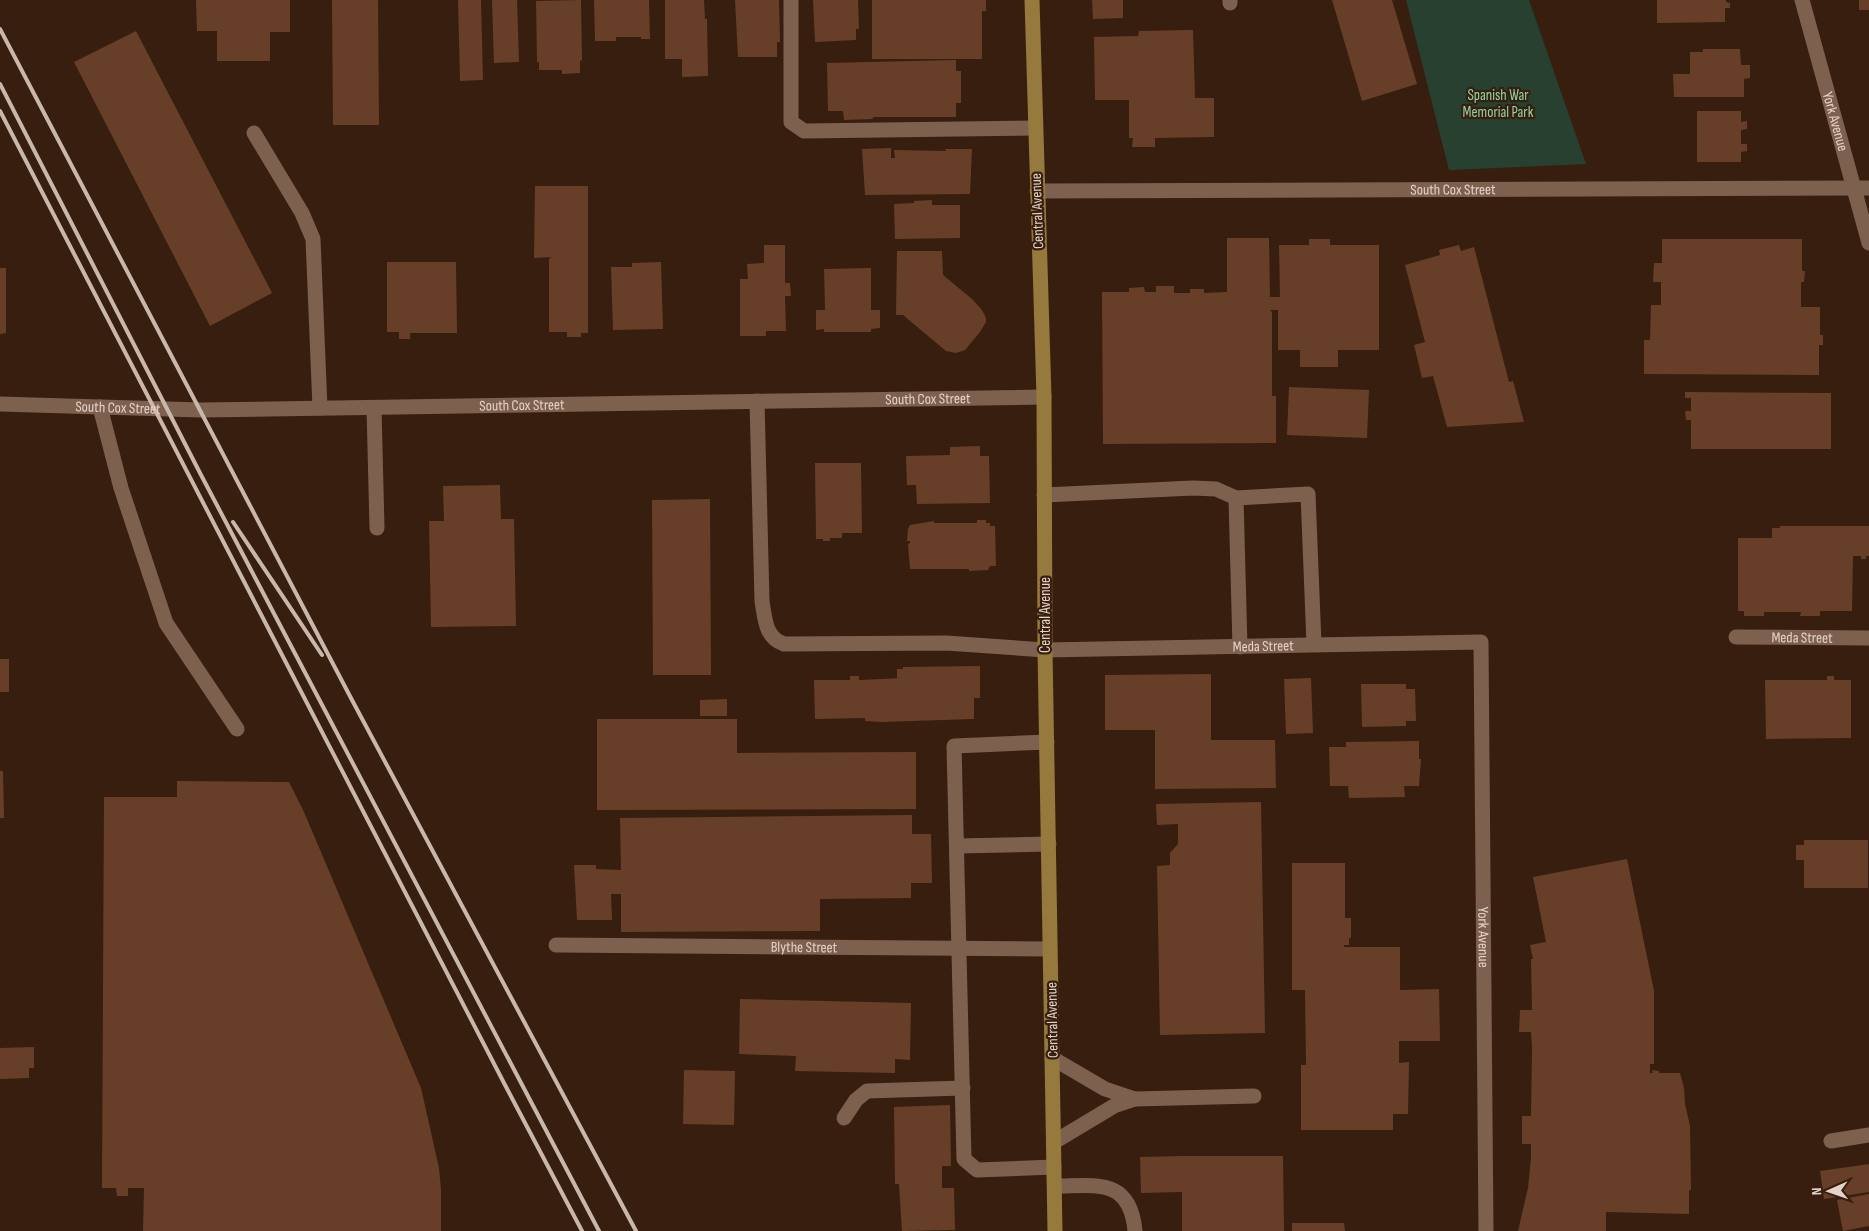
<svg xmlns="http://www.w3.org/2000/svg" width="1869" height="1231" font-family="'Sofia Sans Condensed',sans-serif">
<rect width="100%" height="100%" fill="#371e0e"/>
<polygon fill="#274030" points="1406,0 1529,0 1586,164 1449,170"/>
<g fill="#673f28">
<polygon points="196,0 290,0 290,32 270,32 270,61 217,61 217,31 197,31"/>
<polygon points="332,0 378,0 379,125 333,125"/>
<polygon points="458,0 481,0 483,80 460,81"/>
<polygon points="492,0 517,0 519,62 494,63"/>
<polygon points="581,0 582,60 580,61 580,73 562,74 562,70 539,70 539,62 537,62 536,1"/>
<polygon points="594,0 649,0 650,39 641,39 641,37 616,37 616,41 595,41"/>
<polygon points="665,0 704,0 705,19 707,19 708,76 682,77 682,59 665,59"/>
<polygon points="735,0 779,0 780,42 777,42 777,57 738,57"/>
<polygon points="813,0 858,0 859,29 856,29 856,40 815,42"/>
<polygon points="872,0 986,0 986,11 982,11 982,59 872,59"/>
<polygon points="1092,0 1123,0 1123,18 1093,19"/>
<polygon points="1332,0 1392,0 1417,84 1362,101"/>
<polygon points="1657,0 1726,0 1726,2 1730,3 1730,8 1725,8 1725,22 1657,23"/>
<rect x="1859" y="0" width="10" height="10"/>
<polygon points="1193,30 1195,98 1214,98 1214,137 1155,138 1155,147 1132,147 1133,138 1129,138 1129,100 1095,100 1094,37 1138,36 1139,31"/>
<polygon points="136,31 272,293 210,326 74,62"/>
<polygon points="1703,49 1740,49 1741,65 1750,65 1750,78 1744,79 1744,97 1674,97 1673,74 1690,74 1690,52 1703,52"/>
<polygon points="956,60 956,71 961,71 961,103 956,103 956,117 874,117 872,119 844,120 843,111 828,111 827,63"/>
<polygon points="1697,111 1741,111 1741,122 1747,121 1747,129 1741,130 1741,144 1747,144 1747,151 1741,152 1741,162 1697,162"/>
<polygon points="891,148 891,158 895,158 894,150 946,151 945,149 972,149 970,194 865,195 862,149"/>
<polygon points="535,186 588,186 588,333 581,333 581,337 567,337 567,332 549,332 549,259 551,257 534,258"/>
<polygon points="932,200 932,205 960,205 960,238 895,239 894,204 914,203 914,201"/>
<polygon points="1227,238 1269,238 1270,297 1280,297 1279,245 1309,245 1309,239 1330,239 1330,245 1379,245 1379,350 1338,350 1338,367 1300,367 1300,350 1278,350 1278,310 1270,310 1272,312 1272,396 1276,396 1276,443 1103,444 1102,292 1129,292 1129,288 1144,287 1145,292 1156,292 1156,286 1174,286 1174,293 1190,293 1190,289 1204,289 1204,293 1227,292"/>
<polygon points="1662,239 1802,239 1802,271 1805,271 1804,282 1801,282 1801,307 1820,307 1820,335 1823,335 1823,345 1819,345 1819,375 1644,374 1644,340 1650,340 1651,305 1661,305 1661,282 1653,282 1654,263 1662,263"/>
<polygon points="764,245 785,245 785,283 790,283 791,296 785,296 786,331 766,331 766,336 740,336 740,279 748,279 747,264 764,263"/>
<polygon points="1459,245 1461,251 1474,247 1509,382 1513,381 1524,422 1447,427 1433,376 1422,378 1414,345 1425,342 1405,265 1440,255 1439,250"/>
<polygon points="897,251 942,251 943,275 972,299 982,310 986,318 986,322 980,332 965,350 956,353 946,351 903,315 896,315"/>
<polygon points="387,262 456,262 457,333 410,333 410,339 399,339 399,332 387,332"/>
<polygon points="661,262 663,329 613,330 611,267 632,267 632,263"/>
<polygon points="0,268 6,268 6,333 0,334"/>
<polygon points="871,268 871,310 880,310 880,328 871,329 871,332 824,332 824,329 816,330 816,310 825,310 824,269"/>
<polygon points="1289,387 1369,390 1367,438 1287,435"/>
<polygon points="1685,392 1831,393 1831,449 1691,449 1691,420 1686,420 1685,411 1691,411 1691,398 1685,398"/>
<polygon points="980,446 980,456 989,456 990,503 917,504 916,485 907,485 906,456 950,455 950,447"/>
<polygon points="815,463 861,463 862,533 842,533 842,538 830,538 830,541 823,541 823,539 816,539"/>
<polygon points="500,485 501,519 514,519 516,626 431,627 429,521 444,521 443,486"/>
<polygon points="710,499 711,675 653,675 652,500"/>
<polygon points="977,520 986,520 986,523 990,523 990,526 995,526 996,566 990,566 988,570 969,571 969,569 910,569 908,544 910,543 910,541 907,541 908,529 910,525 934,521 934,523 977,523"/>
<polygon points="1780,526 1869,526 1869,556 1866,556 1866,559 1861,559 1861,556 1853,556 1852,611 1820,611 1820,616 1800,616 1801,612 1764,612 1764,616 1744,616 1744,611 1738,611 1738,538 1772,538 1772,528 1780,528"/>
<rect x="0" y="659" width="9" height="33"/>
<polygon points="980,666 980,698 974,698 974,719 881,722 865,721 865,718 815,719 814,680 850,680 850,676 859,676 859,680 903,678 897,678 897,669 903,669 903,667"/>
<polygon points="1211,674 1211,740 1275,740 1276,788 1155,789 1155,730 1105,730 1105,675"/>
<polygon points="1827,676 1834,676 1834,680 1851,680 1851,738 1766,739 1765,680 1827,680"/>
<polygon points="1311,678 1313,733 1286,734 1284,679"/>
<polygon points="1361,684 1406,684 1406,689 1415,689 1416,721 1406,721 1406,726 1362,727"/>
<polygon points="727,699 727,716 700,716 700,700"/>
<polygon points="597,719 737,719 737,753 916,752 916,809 597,810"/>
<polygon points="1419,741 1419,759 1421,759 1419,786 1404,786 1405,797 1349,798 1348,786 1330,786 1329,747 1346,747 1346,742"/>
<polygon points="0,771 3,771 4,818 0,818"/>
<polygon points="177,781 289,782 304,812 421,1088 439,1168 441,1190 441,1231 143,1231 144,1188 128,1188 128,1196 117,1196 116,1188 102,1188 104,797 177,797"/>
<polygon points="1261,802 1265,1033 1160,1035 1157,866 1170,865 1170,853 1178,844 1178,824 1157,825 1156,804"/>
<polygon points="912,815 912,834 931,834 932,883 911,883 911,898 820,899 820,931 621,932 621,894 611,894 612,920 577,920 574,865 596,865 596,869 621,870 620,818"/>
<polygon points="1804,840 1868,840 1868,888 1804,888 1804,860 1796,860 1796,845 1804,845"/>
<polygon points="1627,859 1654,991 1654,1064 1650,1064 1650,1073 1653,1073 1652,1070 1659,1071 1659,1073 1680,1073 1684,1088 1685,1104 1690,1126 1691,1190 1689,1190 1689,1214 1606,1212 1606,1231 1518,1231 1528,1188 1531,1158 1531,1144 1522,1144 1522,1116 1531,1116 1532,1047 1531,1032 1519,1032 1520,1010 1532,1010 1531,959 1533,959 1530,945 1546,942 1533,877"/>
<polygon points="1292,863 1345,863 1345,918 1351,918 1351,938 1349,938 1349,945 1344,945 1344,947 1400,947 1400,990 1439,989 1440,1041 1399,1041 1399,1063 1409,1062 1408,1114 1393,1114 1393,1130 1301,1130 1301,1065 1306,1065 1305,990 1292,990"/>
<polygon points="740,999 911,1003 910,1060 895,1059 895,1073 795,1071 796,1056 739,1054"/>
<polygon points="34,1047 34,1068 29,1068 29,1078 0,1079 0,1048"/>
<polygon points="684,1070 735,1071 734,1125 683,1124"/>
<polygon points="950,1105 951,1166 942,1166 942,1188 954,1188 955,1230 902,1231 899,1184 895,1184 894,1107"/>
<polygon points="1182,1156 1283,1156 1284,1231 1182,1231 1182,1192 1141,1193 1140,1157"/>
<polygon points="1869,1164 1869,1192 1824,1199 1820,1171"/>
<polygon points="1869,1194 1869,1226 1843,1231 1837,1200"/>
<polygon points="1292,1223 1344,1223 1345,1231 1292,1231"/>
</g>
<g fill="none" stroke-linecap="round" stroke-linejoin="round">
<g stroke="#7e604f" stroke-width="15">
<polyline points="791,0 791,122 804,131 1035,128"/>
<polyline points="1230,0 1230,3"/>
<path id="s1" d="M1802,0L1869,243"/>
<polyline points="254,133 302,213 313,239 320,408"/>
<path id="s2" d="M1037,191L1869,188"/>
<path id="s3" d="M757,401L762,601C765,618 765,638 784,644L946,643L1045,650L1481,642L1486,1231"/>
<path id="s4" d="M0,404L201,410L1044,397"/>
<polyline points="100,407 121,488 166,623 237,729"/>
<polyline points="374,408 377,528"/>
<polyline points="1044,495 1193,488 1216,489 1236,498"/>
<path id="s5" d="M1736,637L1869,638"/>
<polyline points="1240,647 1236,498 1308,494 1314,644"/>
<polyline points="1047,742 954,746 964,1159 977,1170 1054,1167"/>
<polyline points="957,846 1049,844"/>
<path id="s6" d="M556,945L1050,949"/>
<polyline points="1052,1058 1105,1089 1135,1099"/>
<polyline points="844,1118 856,1100 867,1091 963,1088"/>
<polyline points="1831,1141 1869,1135"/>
<polyline points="1054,1142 1114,1106 1135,1099 1254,1096"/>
<path d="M1055,1186C1095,1186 1130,1177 1135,1231"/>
</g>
<polyline stroke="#96793c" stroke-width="15" points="1032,0 1044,397 1045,650 1055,1231"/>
<g stroke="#cab7ac" stroke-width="4">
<polyline points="0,29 352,700 636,1231"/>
<polyline points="0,84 200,473 599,1231"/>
<polyline points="0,111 504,1083 582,1231"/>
<polyline points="233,522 322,655"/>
</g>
</g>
<g text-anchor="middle" stroke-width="4.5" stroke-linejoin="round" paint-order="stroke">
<g font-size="15" fill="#90d6a8" stroke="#371e0e">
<text x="1498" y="100">Spanish War<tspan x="1498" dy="17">Memorial Park</tspan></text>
</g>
<g font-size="15" fill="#e4d3c9" stroke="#371e0e">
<text dy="5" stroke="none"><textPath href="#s1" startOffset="126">York Avenue</textPath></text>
<text dy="5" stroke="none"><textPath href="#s2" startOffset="416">South Cox Street</textPath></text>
<text transform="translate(1037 211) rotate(-92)" y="5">Central Avenue</text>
<text dy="5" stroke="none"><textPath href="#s4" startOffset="928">South Cox Street</textPath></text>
<text dy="5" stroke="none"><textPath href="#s4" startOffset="522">South Cox Street</textPath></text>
<text dy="5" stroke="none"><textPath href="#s4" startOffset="118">South Cox Street</textPath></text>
<text transform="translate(1045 615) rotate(-90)" y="5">Central Avenue</text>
<text dy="5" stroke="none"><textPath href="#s5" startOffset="66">Meda Street</textPath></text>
<text dy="5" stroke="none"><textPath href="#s3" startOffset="731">Meda Street</textPath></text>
<text dy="5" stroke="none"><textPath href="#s3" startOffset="1244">York Avenue</textPath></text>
<text dy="5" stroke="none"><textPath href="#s6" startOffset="248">Blythe Street</textPath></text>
<text transform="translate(1052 1020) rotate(-91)" y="5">Central Avenue</text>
</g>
</g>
<g transform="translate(1829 1191) rotate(268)" stroke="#371e0e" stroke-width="4" paint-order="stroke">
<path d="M0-4L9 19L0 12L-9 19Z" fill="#e4d3c9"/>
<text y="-8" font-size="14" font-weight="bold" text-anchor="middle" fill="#e4d3c9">N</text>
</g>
</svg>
